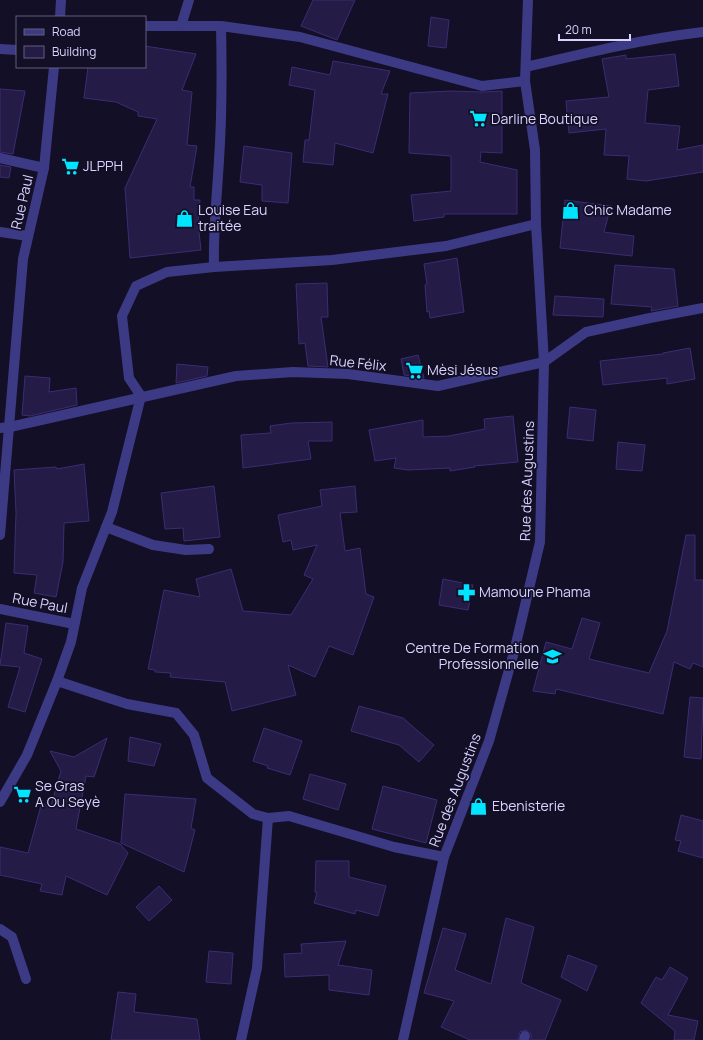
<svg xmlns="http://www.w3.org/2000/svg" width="703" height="1040" font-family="Manrope,sans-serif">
<rect width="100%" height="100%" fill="#130f26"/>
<g fill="#241b47" stroke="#3b2d73">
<polygon points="313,0 355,0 337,40 301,26"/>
<polygon points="431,17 449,20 446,48 428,46"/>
<polygon points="145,46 196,54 182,90 192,92 187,145 197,146 190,187 194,187 194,200 200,200 198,223 201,250 130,258 125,188 157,119 138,116 138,112 116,102 84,98 88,67 145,67"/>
<polygon points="675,54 679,86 648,90 645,123 680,126 677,150 703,145 703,172 646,181 627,179 629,156 604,155 606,129 569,133 566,101 609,97 602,59 626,55 626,59"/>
<polygon points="333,61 390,71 381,94 388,94 373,153 335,143 333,165 303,162 305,140 309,140 315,90 289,85 292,67 330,75"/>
<polygon points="0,89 25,91 13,154 0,152"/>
<polygon points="451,91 483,92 502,91 502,153 481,152 480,162 517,170 517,214 444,214 444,217 414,221 411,195 451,191 451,156 409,153 410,93"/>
<polygon points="244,146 292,153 288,203 262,201 262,185 240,182"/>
<polygon points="0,165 11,167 9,178 0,177"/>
<polygon points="565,200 611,206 604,232 634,236 632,256 560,248"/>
<polygon points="457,258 464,312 430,318 429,311 427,312 425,285 427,284 424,264"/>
<polygon points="615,265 674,269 678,306 651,311 652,307 611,304"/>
<polygon points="327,283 328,317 321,317 328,367 308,366 305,343 299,344 296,284"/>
<polygon points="555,296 604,299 603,317 553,315"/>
<polygon points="690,348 695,379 667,384 667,378 603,385 600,361 663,354 663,353"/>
<polygon points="418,355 424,378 404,375 401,359"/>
<polygon points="177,364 208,367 207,376 176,383"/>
<polygon points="25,376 50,378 49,392 76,388 77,405 30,416 22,415"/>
<polygon points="570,407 596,410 593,441 567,438"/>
<polygon points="513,416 518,462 474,466 475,467 450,471 450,468 408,470 394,468 396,458 375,461 369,430 423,420 423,437 449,436 485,429 484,419"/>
<polygon points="332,422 332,441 308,441 311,459 243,468 241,435 271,433 270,426 291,423"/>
<polygon points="618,442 645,445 642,471 616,469"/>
<polygon points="84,464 89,521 64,523 63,562 56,597 34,593 37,575 14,573 16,513 14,470 56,467 57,469"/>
<polygon points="214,486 220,537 184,541 183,528 165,529 161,493"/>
<polygon points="355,486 357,512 340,513 345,551 360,548 366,594 374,597 353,655 329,646 315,677 288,665 296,695 232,711 225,682 170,677 171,673 155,672 155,670 148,669 164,590 200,597 196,579 231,569 243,611 291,615 313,579 304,575 317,545 293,550 291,540 283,542 278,515 322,506 320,490"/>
<polygon points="686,535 695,535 695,580 703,580 703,667 693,663 690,669 674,662 663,714 556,689 555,694 533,691 546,642 572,649 582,618 600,623 589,659 649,673 667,631"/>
<polygon points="443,579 473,585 468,610 439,605"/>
<polygon points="6,623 28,626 24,653 42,659 25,712 8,707 20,667 0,665"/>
<polygon points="690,697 703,698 701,759 684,757"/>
<polygon points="359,706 403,718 434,745 419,762 399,745 351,731"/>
<polygon points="264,728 302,741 290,775 267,768 268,766 253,761"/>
<polygon points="130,737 161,744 154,766 128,761"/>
<polygon points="107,738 94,777 86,776 76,829 120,844 128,853 107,895 66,876 62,895 40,891 42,884 0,875 0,847 28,853 42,802 50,809 61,771 50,751 74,757"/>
<polygon points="310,774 346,784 338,810 303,799"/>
<polygon points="383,786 437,800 426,843 372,829"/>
<polygon points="125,794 196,799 191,828 195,830 184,872 121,843"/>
<polygon points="681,815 703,821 703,858 678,851 681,841 675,840"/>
<polygon points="316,861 349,861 349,877 386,886 378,916 356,910 355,914 314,903 317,893 315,892"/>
<polygon points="159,886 172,900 149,921 136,907"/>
<polygon points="506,918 534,927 521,983 561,1000 545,1040 531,1040 531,1034 526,1030 520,1032 518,1040 470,1040 441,1027 454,1001 424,993 443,928 466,934 455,970 491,984"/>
<polygon points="346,941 338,965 372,970 369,995 329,990 329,975 285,977 284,954 302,953 301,944"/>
<polygon points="209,951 233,953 231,984 206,982"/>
<polygon points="568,955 597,966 587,991 561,977"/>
<polygon points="670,967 688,978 668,1015 698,1021 694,1040 674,1040 675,1031 641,1003 656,977 662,980"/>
<polygon points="118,992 136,994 134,1012 197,1019 200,1040 111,1040"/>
</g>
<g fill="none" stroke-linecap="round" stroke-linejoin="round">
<g stroke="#3d3a85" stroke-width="10">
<polyline points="60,17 61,0"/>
<polyline points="145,26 221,26 300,37 482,86 525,81"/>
<polyline points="181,26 189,0"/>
<polyline points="0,49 17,50"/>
<path d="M526,67C585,53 643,39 703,32"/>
<polyline points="0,158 44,168"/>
<polyline points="0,232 28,236"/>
<path d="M214,267C213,231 217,196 219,160C222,116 222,71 221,26"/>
<polyline points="0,428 10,427 236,376 293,372 348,374 438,386 544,362 586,332 650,318 703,308"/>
<polyline points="106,527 153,545 186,550 209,549"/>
<polyline points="0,535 23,259 44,168 54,67"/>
<polyline points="0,609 74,624"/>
<polyline points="57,681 127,704 176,713 194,735 207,778 253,814 268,818 289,816 394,847 444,857"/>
<polyline points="0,802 27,755 57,681 71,642 82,588 112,512 141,396 129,378 122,316 136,286 167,272 214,267 332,260 446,246 536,224"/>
<polyline points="0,929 12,937 26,979"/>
<polyline points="241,1040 257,968 268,818"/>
<polyline points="403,1040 444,857 489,741 514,652 540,542 544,362 536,224 535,150 525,81 528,0"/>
<polyline points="524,1040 525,1036"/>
</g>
</g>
<defs>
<symbol id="supermarket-bare" viewBox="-9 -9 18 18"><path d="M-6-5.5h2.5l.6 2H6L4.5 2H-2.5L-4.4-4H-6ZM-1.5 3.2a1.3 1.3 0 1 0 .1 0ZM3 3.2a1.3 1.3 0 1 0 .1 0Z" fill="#00e5ff" stroke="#130f26" stroke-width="2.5" paint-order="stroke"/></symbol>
<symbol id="shop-bare" viewBox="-9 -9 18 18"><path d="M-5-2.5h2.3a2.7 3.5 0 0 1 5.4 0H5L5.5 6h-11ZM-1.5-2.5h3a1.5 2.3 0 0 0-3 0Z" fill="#00e5ff" stroke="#130f26" stroke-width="2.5" paint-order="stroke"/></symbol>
<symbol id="pharmacy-bare" viewBox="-9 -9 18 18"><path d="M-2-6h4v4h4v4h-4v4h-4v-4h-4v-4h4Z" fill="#00e5ff" stroke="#130f26" stroke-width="2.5" paint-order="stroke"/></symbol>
<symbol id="university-bare" viewBox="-9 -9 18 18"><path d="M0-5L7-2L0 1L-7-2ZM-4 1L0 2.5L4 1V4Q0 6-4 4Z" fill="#00e5ff" stroke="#130f26" stroke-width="2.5" paint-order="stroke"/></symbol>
</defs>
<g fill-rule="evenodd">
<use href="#supermarket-bare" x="466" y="106" width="25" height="25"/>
<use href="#supermarket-bare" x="58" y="154" width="25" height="25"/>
<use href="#shop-bare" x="558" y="198" width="25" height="25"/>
<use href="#shop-bare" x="172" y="206" width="25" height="25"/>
<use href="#supermarket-bare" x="402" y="358" width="25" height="25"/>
<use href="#pharmacy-bare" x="454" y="580" width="25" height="25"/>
<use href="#university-bare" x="540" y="644" width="25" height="25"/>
<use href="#supermarket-bare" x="10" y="782" width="25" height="25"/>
<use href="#shop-bare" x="466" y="794" width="25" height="25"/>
</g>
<g text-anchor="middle" stroke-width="3.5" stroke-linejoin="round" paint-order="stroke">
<g font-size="14" fill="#d9d4ff" stroke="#130f26" text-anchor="start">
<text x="491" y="124">Darline Boutique</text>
<text x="83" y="171">JLPPH</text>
<text x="198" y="215">Louise Eau<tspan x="198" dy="16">traitée</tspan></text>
<text x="584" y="215">Chic Madame</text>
<text x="427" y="375">Mèsi Jésus</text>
<text x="479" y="597">Mamoune Phama</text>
<text x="539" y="653" text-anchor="end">Centre De Formation<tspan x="539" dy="16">Professionnelle</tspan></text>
<text x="35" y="791">Se Gras<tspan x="35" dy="16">A Ou Seyè</tspan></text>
<text x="492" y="811">Ebenisterie</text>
</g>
<g font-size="14" fill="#d9d4ff" stroke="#130f26">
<text transform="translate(22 202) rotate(-77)" y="5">Rue Paul</text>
<text transform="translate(358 363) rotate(6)" y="5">Rue Félix</text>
<text transform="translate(527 481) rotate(-88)" y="5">Rue des Augustins</text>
<text transform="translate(40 603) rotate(11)" y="5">Rue Paul</text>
<text transform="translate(455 790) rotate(-69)" y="5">Rue des Augustins</text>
</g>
</g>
<rect x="16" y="16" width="130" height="52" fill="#130f26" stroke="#625e7d"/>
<rect x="24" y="29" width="20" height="6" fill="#3d3a85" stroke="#625e7d"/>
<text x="52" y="36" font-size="12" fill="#d9d4ff">Road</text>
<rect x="24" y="46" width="20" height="12" fill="#241b47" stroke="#625e7d"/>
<text x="52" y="56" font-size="12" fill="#d9d4ff">Building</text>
<path d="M559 34v6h71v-6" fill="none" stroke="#d9d4ff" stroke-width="2"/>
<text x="565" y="34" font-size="12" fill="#d9d4ff" stroke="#130f26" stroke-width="3" paint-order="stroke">20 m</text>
</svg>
